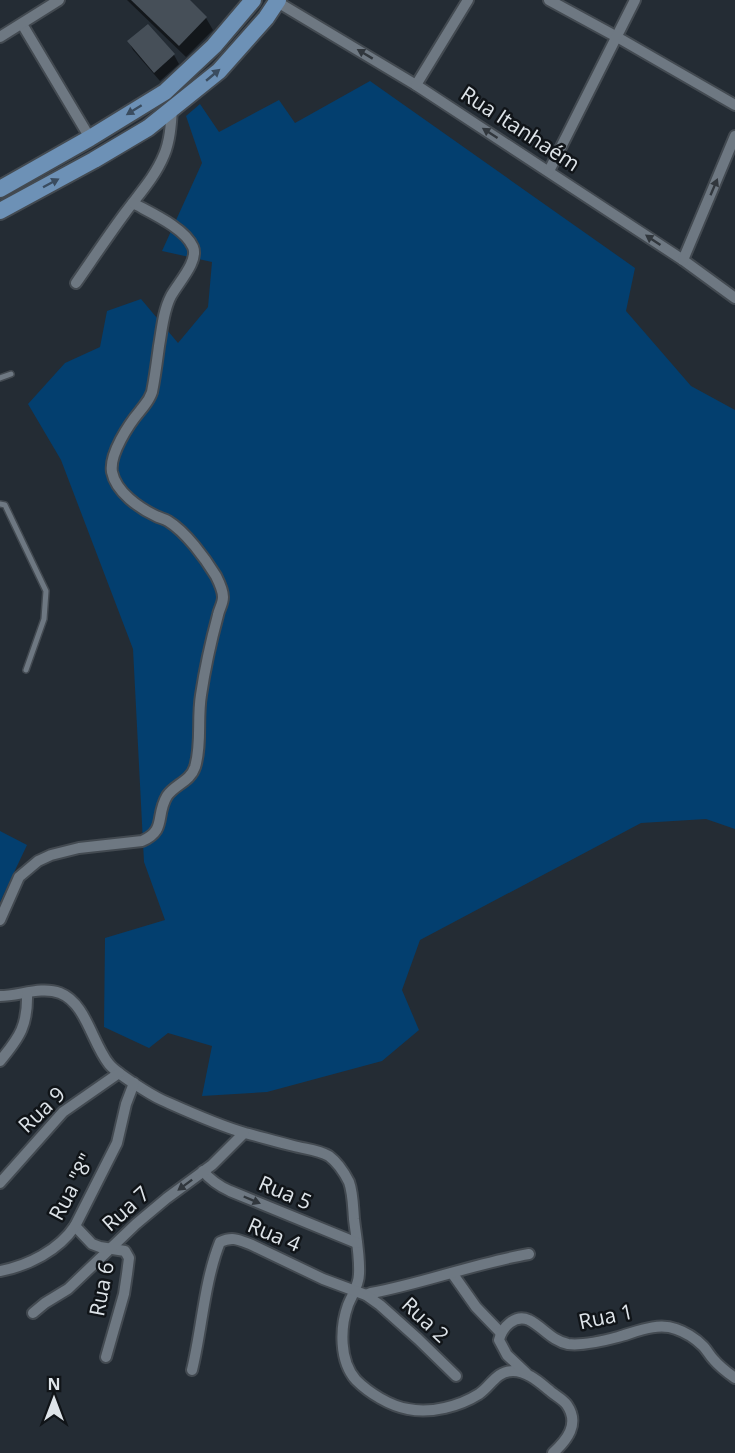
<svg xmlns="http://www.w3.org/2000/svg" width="735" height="1453" font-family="'Open Sans',sans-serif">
<rect width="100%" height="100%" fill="#242c34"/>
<g fill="#033f6f">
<polygon points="370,81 635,268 626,311 691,386 735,410 735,829 706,819 641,823 420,940 402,990 419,1030 382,1061 267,1092 202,1096 212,1046 168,1033 149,1048 104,1027 105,938 165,920 144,862 133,649 61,460 28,404 65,363 100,347 107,311 141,299 178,343 208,307 212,262 162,251 202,163 186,116 200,104 219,132 279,100 295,123"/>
<polygon points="0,831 27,845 0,902"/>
</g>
<g fill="#0007">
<polygon points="127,0 188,0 206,18 213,30 186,57"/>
<polygon points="148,26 174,55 179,64 160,81 133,50 129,42"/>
</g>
<g fill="#464f58">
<polygon points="131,0 190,0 207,17 179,46"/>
<polygon points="148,24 175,54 154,73 127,41"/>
</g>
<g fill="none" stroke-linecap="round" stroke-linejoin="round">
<defs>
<g id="service">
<polyline points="0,378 11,374"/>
<polyline points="0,504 5,505 46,591 44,619 26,670"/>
</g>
<g id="minor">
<polyline points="274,0 416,85 683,260 735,298"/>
<polyline points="549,0 617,37 735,105"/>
<polyline points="22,24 90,138"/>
<polyline points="0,37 59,0"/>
<polyline points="416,85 468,0"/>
<polyline points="549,171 635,0"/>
<polyline points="683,260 735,136"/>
<path d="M76,283C92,260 108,236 125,213C139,194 155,177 164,155C170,141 171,124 172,109"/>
<path d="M0,920L19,877L38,861L51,855L79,848L142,841C167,830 155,816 167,796C175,784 190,782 195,767C202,744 197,719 201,695C205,668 211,641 218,615C219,609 223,604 223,597C223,590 219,582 216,576C205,558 186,532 168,521C165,519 160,518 156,516C139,508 116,492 112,472C109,454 129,424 140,411C146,403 149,401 152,392C155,377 157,361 159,346C162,330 163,311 171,296C178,283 199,261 193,247C185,228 151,213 133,203"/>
<path d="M0,996C19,996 41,986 60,993C86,1003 92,1043 109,1064C116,1073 151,1095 162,1100C189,1112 217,1125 245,1133C261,1137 277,1142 294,1146C305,1149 319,1150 329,1156C337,1162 345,1174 349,1182C353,1193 353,1207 354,1219C356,1237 360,1256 359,1274C359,1285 352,1295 348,1305C340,1327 339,1361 356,1380C369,1393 390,1406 408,1409C431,1414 460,1406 479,1394C491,1386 496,1371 513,1371C527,1371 539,1382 549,1390C554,1395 563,1399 567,1405C580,1424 567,1440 553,1453"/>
<path d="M0,1061C20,1037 28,1025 27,993"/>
<path d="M203,1171C211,1181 219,1186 230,1191L357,1243"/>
<polyline points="0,1183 63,1112 119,1073"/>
<polyline points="75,1226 92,1244 100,1247 125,1251 129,1258 127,1274 124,1294 106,1357"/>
<path d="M0,1271C28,1266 59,1250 75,1226L117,1143L126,1104L134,1083"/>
<polyline points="452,1273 476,1307 501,1333"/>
<path d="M366,1295L371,1293C425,1283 476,1263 529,1254"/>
<polyline points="33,1313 45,1303 68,1289 136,1224 167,1198 212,1165 244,1133"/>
<path d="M192,1370C202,1329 204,1282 220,1242C233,1236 239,1240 252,1245L323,1279L366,1295L380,1305L418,1339L456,1376"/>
<path d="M526,1373L507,1355L499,1340C502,1327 515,1314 529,1320C543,1327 552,1341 568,1344C583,1346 603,1341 618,1337C636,1332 657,1322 676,1329C685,1332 696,1339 703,1346C707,1350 710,1356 714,1360C720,1367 728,1373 735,1378"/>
</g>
<g id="primary">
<polyline points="0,189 90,138 165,92 214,46 253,0"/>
<polyline points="0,211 94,160 148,128 219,71 266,18 278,0"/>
</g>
</defs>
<use href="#service" stroke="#434a51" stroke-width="8"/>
<use href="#minor" stroke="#434a51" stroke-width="14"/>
<use href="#primary" stroke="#434a51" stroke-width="20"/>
<use href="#service" stroke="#6e7882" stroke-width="5"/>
<use href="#minor" stroke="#6e7882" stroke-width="10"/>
<use href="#primary" stroke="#6d91b6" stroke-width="16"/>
</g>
<defs><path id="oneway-solid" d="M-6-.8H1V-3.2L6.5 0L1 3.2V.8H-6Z" transform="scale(1.5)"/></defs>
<g fill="#31373d">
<use href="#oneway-solid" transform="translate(365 54) rotate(-149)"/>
<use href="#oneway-solid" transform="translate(490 133) rotate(-147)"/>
<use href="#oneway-solid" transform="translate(714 187) rotate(-67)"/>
<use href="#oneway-solid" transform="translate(653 240) rotate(-146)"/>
<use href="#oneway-solid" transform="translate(185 1185) rotate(143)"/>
<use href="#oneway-solid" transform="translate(252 1200) rotate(23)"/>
</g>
<g fill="#3a4c5f">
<use href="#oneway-solid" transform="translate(213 75) rotate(-40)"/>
<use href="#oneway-solid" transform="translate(134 110) rotate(148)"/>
<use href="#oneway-solid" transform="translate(51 183) rotate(-28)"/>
</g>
<g text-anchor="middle" stroke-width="5" stroke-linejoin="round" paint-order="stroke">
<g font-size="21" fill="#dee4e9" stroke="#101418">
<text transform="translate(520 129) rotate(33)" y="7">Rua Itanhaém</text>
<text transform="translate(42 1110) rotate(-44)" y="7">Rua 9</text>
<text transform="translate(72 1187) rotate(-62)" y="7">Rua "8"</text>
<text transform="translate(285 1193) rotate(23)" y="7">Rua 5</text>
<text transform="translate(126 1209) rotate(-42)" y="7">Rua 7</text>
<text transform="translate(274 1235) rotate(23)" y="7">Rua 4</text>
<text transform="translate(102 1289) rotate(-79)" y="7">Rua 6</text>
<text transform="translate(606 1317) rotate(-12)" y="7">Rua 1</text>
<text transform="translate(425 1320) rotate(43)" y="7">Rua 2</text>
</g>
</g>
<g transform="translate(54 1399)" stroke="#101418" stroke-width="4.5" paint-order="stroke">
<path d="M0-4.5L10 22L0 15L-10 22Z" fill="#dee4e9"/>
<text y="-9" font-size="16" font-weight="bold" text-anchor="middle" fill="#dee4e9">N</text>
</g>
</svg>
